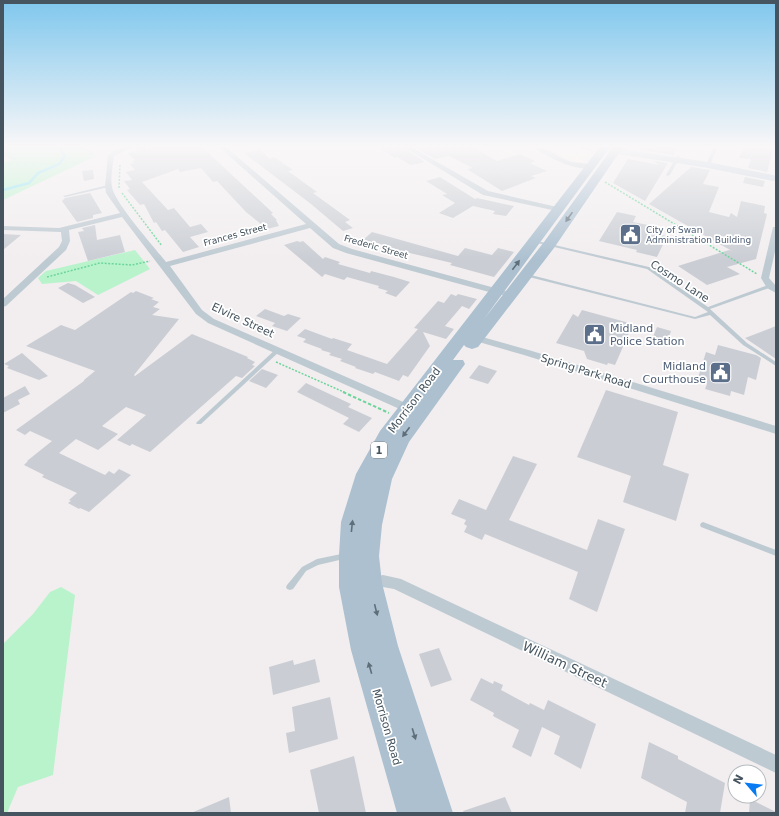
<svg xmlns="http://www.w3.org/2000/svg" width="779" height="816" font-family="'DejaVu Sans',sans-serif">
<rect width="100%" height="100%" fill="#f2eeef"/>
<polygon fill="#fef6e6" points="547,147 576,147 582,148 588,152 579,165"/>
<g fill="#b9f3cc">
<polygon points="3,147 81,147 93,152 96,156 3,200 3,163 11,160 3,154"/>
<polygon points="135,250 150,269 98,295 76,281 42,284 38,278 46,271"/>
<polygon points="61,587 75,595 53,775 18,787 7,813 3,813 3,644 33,614 50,592"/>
</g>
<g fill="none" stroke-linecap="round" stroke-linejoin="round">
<polyline stroke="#82e3f4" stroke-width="2.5" points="3,190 29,183 38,173 59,164 65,156 60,149 61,147"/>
</g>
<g fill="#caced4">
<polygon points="154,147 202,147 273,213 271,214 277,220 276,220 279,226 267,229 246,212 217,181 213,182 201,168 180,172 178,169 142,182 168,210 174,208 190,227 201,224 208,232 190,237 199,247 183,252 165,230 162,231 156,222 154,223 144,204 140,205 127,190 130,189 124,181 132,180 126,172 135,170 130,164 134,163 132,161 135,160 127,153"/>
<polygon points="378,147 403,147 425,162 411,165 397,157 395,158"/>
<polygon points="414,147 473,147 497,161 520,154 535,161 530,163 547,171 531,176 536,178 502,191 467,169 473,168 449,156 435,159"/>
<polygon points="636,147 678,147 673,155 641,150"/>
<polygon points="743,147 753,149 753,147 755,147 773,150 767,172 748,168 751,159 739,158"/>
<polygon points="259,149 270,159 274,157 293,170 288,171 317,192 313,193 350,220 345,222 353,228 343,231 311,204 244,153"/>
<polygon points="628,159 659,165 654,161 668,163 645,201 613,183"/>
<polygon points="691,167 710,170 703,184 719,187 709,212 729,217 731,213 737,217 741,201 765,206 764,213 767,214 756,259 727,267 740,274 707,285 678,266 729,250 732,251 649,204"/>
<polygon points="93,170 94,179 84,181 82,171"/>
<polygon points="440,177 475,199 477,198 514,206 506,216 493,214 495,211 473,206 453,218 439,213 455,203 442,195 447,194 426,181"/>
<polygon points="745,177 765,181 763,187 743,183"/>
<polygon points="90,193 102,213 93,215 93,218 77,222 62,201 65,198"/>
<polygon points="617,212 636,216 633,222 653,226 650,233 667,236 657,257 636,252 637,250 599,241"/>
<polygon points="95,225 97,240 120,235 125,252 88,261 78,232 84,231 82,228"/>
<polygon points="372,232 458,256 465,248 492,255 498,248 514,252 494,277 450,265 452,263 397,250 375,242 372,245 361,242"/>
<polygon points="3,234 21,235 3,250"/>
<polygon points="297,241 300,242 303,241 323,259 325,257 340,262 338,264 370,273 371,271 394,277 410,282 396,297 385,293 388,291 378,288 379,286 347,277 344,280 325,274 322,277 284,245"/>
<polygon points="68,283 75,285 95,297 83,303 58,288"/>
<polygon points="136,291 154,298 151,299 159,302 153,307 160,309 152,315 179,319 134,375 135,376 192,334 248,357 247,358 255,362 252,365 255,366 242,378 236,376 150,452 132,444 130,446 117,440 146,415 126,407 102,426 118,434 98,450 76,439 59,453 105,475 109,471 114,474 119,469 131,475 89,512 80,508 79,509 68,503 71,501 69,500 77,493 42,477 44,475 24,465 28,461 27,461 52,441 30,431 25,435 16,430 84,381 84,380 95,371 26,346 61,325 75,330 131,292 133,293"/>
<polygon points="451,294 456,296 458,294 477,299 469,309 462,306 445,326 454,329 446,339 423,332 430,346 408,377 403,375 399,381 375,372 373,374 355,368 356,367 340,361 342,359 329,355 331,353 321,350 322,349 303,342 306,339 297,336 305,329 332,339 333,338 352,344 347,350 387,364 418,329 414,328 438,301 444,303"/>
<polygon points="265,309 284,316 288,314 301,318 287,331 272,326 275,323 256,316"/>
<polygon points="582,310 633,324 615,365 608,363 607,365 587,359 584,351 556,343 573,314 578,317"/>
<polygon points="776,326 776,359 745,338"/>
<polygon points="657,327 671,331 666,346 651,342"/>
<polygon points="718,345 756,355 761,358 756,380 748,377 744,395 731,391 730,396 705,389 707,384 697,381 706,352 715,355"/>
<polygon points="22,353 48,376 39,380 7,368 9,366 4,364"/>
<polygon points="479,365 497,371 488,384 469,378"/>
<polygon points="262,369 278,375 266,388 249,381"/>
<polygon points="306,383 351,404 348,407 372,418 359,432 343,424 349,418 297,392"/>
<polygon points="25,386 30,394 18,400 20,404 3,413 3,398"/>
<polygon points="606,390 678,412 663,465 689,474 676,521 623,502 631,476 577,457"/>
<polygon points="513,456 537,464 509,520 587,550 598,519 625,529 597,612 569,599 578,572 485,534 482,540 464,532 467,526 464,524 466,520 451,514 459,499 486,510"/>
<polygon points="439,648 452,680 431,687 419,654"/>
<polygon points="315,659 320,682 273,695 269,667 293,660 294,665"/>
<polygon points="481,678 493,684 494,681 503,685 501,690 529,705 530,703 544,710 548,700 596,724 581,769 554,754 560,736 542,727 531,757 512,747 519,730 493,716 494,713 470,700"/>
<polygon points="330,697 338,739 289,753 286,733 295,731 292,707"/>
<polygon points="649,742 678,756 678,759 725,783 720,813 685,813 687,802 641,778"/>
<polygon points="354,756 366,813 319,813 310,770"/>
<polygon points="229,797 231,813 191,813"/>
<polygon points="505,797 512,813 464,813 463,811"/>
<polygon points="750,799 776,812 776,813 749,813"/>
</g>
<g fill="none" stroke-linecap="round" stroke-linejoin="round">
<g stroke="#6dd59c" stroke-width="1.5" stroke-dasharray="2 1.5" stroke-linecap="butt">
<polyline points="581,147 592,150"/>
<polyline points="137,149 146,147"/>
<polyline points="605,182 757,274"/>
<polyline points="119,188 120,164"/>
<polyline points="122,193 162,246"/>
<polyline points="47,277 100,263 132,265 150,261"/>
<polyline points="276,362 346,393"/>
</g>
<polyline stroke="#6dd59c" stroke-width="2" stroke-dasharray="3.5 2" stroke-linecap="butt" points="343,392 389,413"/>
<g fill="#becad2" fill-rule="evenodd">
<polygon points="711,147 715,147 717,148 710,165 708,166 706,165 713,148"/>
<polygon points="677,156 680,157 670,175 667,176 666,175"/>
<polygon points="108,185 109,185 109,187 65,197 63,196"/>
<polygon points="533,240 649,267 708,307 768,285 772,285 772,287 710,309 747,343 776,362 776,366 743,345 710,315 695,319 525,276 525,275 527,274 695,317 708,312 647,269 533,242"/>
<polygon points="278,348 280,349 280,351 201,424 197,424 196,423 197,422 276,349"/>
<polygon points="703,522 776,550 776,556 701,527 700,525 701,523"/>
<polygon points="346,553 348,554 349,556 348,558 318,565 306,571 293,589 290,590 287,589 286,587 287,585 302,567 317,559"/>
</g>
<g fill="#becad2" fill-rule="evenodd">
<path d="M124,147H133L114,156C113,165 110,177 112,187C114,202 155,248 166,262L306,224L219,147H226L339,244L352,249L506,291L507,293L506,295H500L346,253L333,248L310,228L170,266L202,310L214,319L417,408L419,411L417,414L413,415L208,323L196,314L122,217L69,230L70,241L66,250L6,306L3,307V299L59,247L62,241L61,232L3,230V226L59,228L120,213L106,193L105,186L108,155L113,151Z"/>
<polygon points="404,147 411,147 488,191 557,207 561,209 557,211 483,195"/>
<path d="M534,147C547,147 557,157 569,161C577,164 589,162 594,166C582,175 544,156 534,147Z"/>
<polygon points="773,227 776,227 776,247 769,278 776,286 776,293 767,288 761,278"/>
<polygon points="468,333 532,351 776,426 776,434 524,355 465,338 463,336 465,334"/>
<polygon points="383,575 401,579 776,755 776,773 394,589 383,587 368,590 363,588 361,584 363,580"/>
</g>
<polygon fill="#bfcdda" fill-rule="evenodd" points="615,148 708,162 773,175 776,176 776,180 773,181 708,168 612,153 610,151 612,149"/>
<polygon fill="#acc0d0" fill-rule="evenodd" points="600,147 610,147 484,319 544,242 613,147 623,147 554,248 478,347 472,349 466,347 464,345 453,360 463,360 465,364 409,442 392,479 382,525 379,556 382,583 398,646 453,813 397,813 351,650 339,587 339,555 341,522 356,474 380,431"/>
</g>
<defs><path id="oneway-solid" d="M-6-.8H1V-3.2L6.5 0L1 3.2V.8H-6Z"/></defs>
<g fill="#5f6f7a">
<use href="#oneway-solid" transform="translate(569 217) rotate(125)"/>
<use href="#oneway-solid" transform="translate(516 265) rotate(-53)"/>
<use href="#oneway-solid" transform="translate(406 432) rotate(127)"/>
<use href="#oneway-solid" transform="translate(352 526) rotate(-84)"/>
<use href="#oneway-solid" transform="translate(376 610) rotate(76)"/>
<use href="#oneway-solid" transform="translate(370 668) rotate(-106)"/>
<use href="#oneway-solid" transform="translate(414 734) rotate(73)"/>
</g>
<linearGradient id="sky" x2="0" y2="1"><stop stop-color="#7fc7ed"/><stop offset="0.56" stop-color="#f9f7f8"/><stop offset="1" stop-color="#f9f7f8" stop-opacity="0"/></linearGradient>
<rect width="779" height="261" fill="url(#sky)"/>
<defs>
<symbol id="civic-square" viewBox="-11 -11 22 22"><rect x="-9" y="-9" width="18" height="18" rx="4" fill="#5c6f8a" stroke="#fff"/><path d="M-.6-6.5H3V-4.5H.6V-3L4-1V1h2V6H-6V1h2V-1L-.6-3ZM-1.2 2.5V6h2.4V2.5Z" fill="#fff"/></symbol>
</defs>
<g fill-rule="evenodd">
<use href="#civic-square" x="618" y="222" width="25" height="25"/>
<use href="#civic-square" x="582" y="322" width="25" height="25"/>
<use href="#civic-square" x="708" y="360" width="25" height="25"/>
</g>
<g text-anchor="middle" stroke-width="3.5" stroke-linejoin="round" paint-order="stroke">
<g font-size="9" fill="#4e5e75" stroke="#fff" text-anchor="start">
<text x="646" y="233">City of Swan<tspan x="646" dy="10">Administration Building</tspan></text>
</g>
<g font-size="9" fill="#45545e" stroke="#fff">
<text transform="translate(235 235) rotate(-15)" y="3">Frances Street</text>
<text transform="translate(376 247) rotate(16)" y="3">Frederic Street</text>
</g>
<rect fill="#fff" stroke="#7d878e" stroke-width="1" x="371" y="442" width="16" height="16" rx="3"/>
<g font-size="10" font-weight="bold" fill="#45545e">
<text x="379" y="454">1</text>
</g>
<g font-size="11" fill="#45545e" stroke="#fff">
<text transform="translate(680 281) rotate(33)" y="4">Cosmo Lane</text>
<text transform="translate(243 320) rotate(25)" y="4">Elvire Street</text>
<text transform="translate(586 371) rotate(17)" y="4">Spring Park Road</text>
<text transform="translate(414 400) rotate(-53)" y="4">Morrison Road</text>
<text transform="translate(387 727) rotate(74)" y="4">Morrison Road</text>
</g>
<g font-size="11" fill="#4e5e75" stroke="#fff" text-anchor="start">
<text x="610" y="332">Midland<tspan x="610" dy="13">Police Station</tspan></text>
<text x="706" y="370" text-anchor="end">Midland<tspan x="706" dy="13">Courthouse</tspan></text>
</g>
<g font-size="13" fill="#45545e" stroke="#fff">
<text transform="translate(565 664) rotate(25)" y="5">William Street</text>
</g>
</g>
<rect width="779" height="816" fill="none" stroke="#45545e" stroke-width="8"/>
<g transform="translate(747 784) rotate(298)"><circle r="19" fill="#ffffff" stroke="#b5bbbf"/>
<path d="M0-3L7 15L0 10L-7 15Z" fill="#087bf2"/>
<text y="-6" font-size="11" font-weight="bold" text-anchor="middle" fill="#45545e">N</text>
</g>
</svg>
